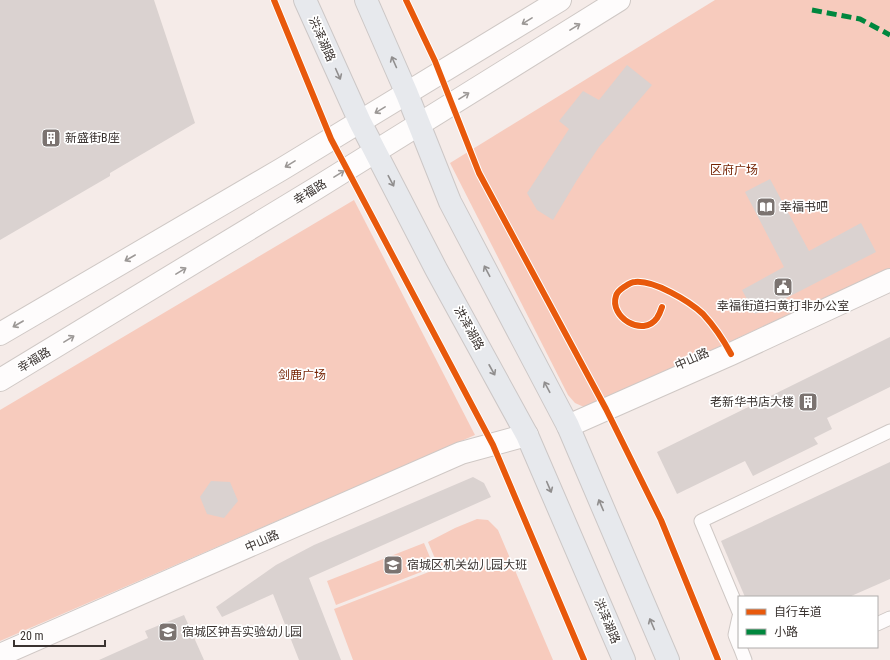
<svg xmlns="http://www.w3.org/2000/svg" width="890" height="660" font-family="'Roboto Condensed','Noto Sans SC',sans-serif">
<rect width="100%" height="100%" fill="#f5ebe8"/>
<g fill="#f7cbbd">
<polygon points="715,0 890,0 890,268 594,404 584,407 575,403 568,395 450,163"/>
<polygon points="354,200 475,435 0,641 0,410"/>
<polygon points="477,519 488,520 498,530 553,660 353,660 334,609 439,568 428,542 455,528"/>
<polygon points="424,543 434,567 336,605 327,581"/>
</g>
<g fill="#dad2d0">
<polygon points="0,0 154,0 195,123 110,173 110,176 0,240"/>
<polygon points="627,65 652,85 599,147 577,180 553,220 537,210 527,193 569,129 559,121 583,91 599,100"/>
<polygon points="770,179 809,251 861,223 876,252 755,314 742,290 784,267 745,192"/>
<polygon points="890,337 890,387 827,418 832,429 814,438 818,444 753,476 745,461 677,494 657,452"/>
<polygon points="890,462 890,579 849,597 745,597 721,541"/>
<polygon points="473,477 484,483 491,497 309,578 341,660 299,660 273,594 222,617 216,607 276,565 314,545"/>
<polygon points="211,481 230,482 238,501 224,518 207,514 200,497"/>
<polygon points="184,615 204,660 99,660 148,638 145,631"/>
</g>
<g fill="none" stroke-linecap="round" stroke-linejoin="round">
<defs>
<g id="lane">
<polyline points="739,612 701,521 890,431"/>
<polyline points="739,617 735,635 739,645"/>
<polyline points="877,624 890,618"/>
<polyline points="740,647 745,660"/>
</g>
<g id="street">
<polyline points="568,426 731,354 890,280"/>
<polyline points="0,655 461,453 527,435"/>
</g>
<g id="secondary">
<polyline points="0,334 282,169 560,0"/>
<polyline points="0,380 315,189 619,0"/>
</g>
<g id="primary">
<polyline points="305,0 360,122 436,269 527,435 624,660"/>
<polyline points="366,0 407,94 450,202 568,426 668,660"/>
</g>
</defs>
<use href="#lane" stroke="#cfc8c5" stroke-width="15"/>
<use href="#street" stroke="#cfc8c5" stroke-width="24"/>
<use href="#secondary" stroke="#cfc8c5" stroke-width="24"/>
<use href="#primary" stroke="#ccc7c6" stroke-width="24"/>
<use href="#lane" stroke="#fefcfc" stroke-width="13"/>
<use href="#street" stroke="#fefcfc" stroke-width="22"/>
<use href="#secondary" stroke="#fefcfc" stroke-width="22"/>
<use href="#primary" stroke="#e7e9ed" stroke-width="22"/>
<polyline stroke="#00873e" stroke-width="5" stroke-dasharray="10 5" stroke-linecap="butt" points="812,10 860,19 890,35"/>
<defs>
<g id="cycleway">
<polyline points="274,0 331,139 493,445 584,660"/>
<polyline points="406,0 435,61 479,173 606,409 661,520 718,660"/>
<path d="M662,307C661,310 659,315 657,318C643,338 609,317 616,296C617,292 621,289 624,287C627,285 631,282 635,282C654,280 689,301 703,314C714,326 723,339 731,354"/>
</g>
</defs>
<use href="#cycleway" stroke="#fff" stroke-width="8"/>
<use href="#cycleway" stroke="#e8590c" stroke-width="6"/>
</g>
<defs><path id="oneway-shaft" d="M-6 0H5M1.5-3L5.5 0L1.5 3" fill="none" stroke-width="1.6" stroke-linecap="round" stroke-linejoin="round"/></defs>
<g stroke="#9c9896">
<use href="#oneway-shaft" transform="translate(527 21) rotate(148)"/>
<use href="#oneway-shaft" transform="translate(575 27) rotate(-32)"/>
<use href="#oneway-shaft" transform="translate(464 96) rotate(-32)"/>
<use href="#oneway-shaft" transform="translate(380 110) rotate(149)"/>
<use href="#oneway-shaft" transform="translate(290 164) rotate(148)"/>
<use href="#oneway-shaft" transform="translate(339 174) rotate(-32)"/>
<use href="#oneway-shaft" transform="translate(130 258) rotate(150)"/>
<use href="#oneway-shaft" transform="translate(181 271) rotate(-31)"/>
<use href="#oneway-shaft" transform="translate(18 324) rotate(150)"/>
<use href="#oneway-shaft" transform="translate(69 339) rotate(-31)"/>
</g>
<g stroke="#908e8e">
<use href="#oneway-shaft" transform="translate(394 62) rotate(-114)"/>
<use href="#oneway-shaft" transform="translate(338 74) rotate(66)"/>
<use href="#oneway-shaft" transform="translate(391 181) rotate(62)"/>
<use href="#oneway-shaft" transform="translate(487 271) rotate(-118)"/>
<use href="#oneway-shaft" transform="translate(492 370) rotate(61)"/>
<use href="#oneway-shaft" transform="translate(547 387) rotate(-118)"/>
<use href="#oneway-shaft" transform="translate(549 487) rotate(67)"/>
<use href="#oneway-shaft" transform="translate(601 505) rotate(-113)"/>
<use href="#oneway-shaft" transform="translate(652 624) rotate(-113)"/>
</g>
<defs>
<symbol id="building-square" viewBox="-11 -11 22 22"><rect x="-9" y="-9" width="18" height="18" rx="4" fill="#7b7370" stroke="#fff"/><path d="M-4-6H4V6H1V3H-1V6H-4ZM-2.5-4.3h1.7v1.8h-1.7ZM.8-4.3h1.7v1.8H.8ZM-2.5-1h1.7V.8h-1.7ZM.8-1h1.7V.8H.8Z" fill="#fff"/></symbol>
<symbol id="library-square" viewBox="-11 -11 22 22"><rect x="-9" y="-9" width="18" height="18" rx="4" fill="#7b7370" stroke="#fff"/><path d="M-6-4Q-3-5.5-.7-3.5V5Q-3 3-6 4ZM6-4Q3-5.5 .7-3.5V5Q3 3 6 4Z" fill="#fff"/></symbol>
<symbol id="civic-square" viewBox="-11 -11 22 22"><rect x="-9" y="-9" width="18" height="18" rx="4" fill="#7b7370" stroke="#fff"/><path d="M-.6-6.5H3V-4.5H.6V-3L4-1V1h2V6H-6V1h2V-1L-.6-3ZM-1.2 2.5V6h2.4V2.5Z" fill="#fff"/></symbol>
<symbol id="school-square" viewBox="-11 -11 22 22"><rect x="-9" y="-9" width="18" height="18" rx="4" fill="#7b7370" stroke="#fff"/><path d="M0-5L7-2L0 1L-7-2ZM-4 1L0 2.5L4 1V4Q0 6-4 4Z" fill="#fff"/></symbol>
</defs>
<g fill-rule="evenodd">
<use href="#building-square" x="40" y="127" width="22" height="22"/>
<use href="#library-square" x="755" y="196" width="22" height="22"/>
<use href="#civic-square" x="772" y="276" width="22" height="22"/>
<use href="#building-square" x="797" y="391" width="22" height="22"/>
<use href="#school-square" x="382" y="554" width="22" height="22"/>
<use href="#school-square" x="157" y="621" width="22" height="22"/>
</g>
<g text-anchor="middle" stroke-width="3.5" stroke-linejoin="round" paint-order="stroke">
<g font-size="12" fill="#3a3330" stroke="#fff">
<text transform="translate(322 39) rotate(66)" y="4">洪泽湖路</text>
<text transform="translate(310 192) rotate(-32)" y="4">幸福路</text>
<text transform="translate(469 328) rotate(61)" y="4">洪泽湖路</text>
<text transform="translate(692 359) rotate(-24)" y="4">中山路</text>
<text transform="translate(34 360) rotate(-31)" y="4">幸福路</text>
<text transform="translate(262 541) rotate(-24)" y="4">中山路</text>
<text transform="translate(607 621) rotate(67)" y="4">洪泽湖路</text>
</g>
<g font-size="12" fill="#3a3330" stroke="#fff" text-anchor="start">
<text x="65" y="142">新盛街B座</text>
<text x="780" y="211">幸福书吧</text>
<text x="783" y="310" text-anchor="middle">幸福街道扫黄打非办公室</text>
<text x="794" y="406" text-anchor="end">老新华书店大楼</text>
<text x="407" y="569">宿城区机关幼儿园大班</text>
<text x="182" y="636">宿城区钟吾实验幼儿园</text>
</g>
<g font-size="12" fill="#762404" stroke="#fff">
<text x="734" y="174">区府广场</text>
<text x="302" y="379">剑鹿广场</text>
</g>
</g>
<rect x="738" y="596" width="140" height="52" fill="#ffffff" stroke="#b0adac"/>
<rect x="746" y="609" width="20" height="6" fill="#e8590c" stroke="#b0adac"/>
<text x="774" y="616" font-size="12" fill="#3a3330">自行车道</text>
<rect x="746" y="629" width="20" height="6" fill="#00873e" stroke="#b0adac"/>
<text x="774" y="636" font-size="12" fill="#3a3330">小路</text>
<path d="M14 640v6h91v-6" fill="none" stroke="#3a3330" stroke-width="2"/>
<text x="20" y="640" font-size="12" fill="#3a3330" stroke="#ffffff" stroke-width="3" paint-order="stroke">20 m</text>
</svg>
